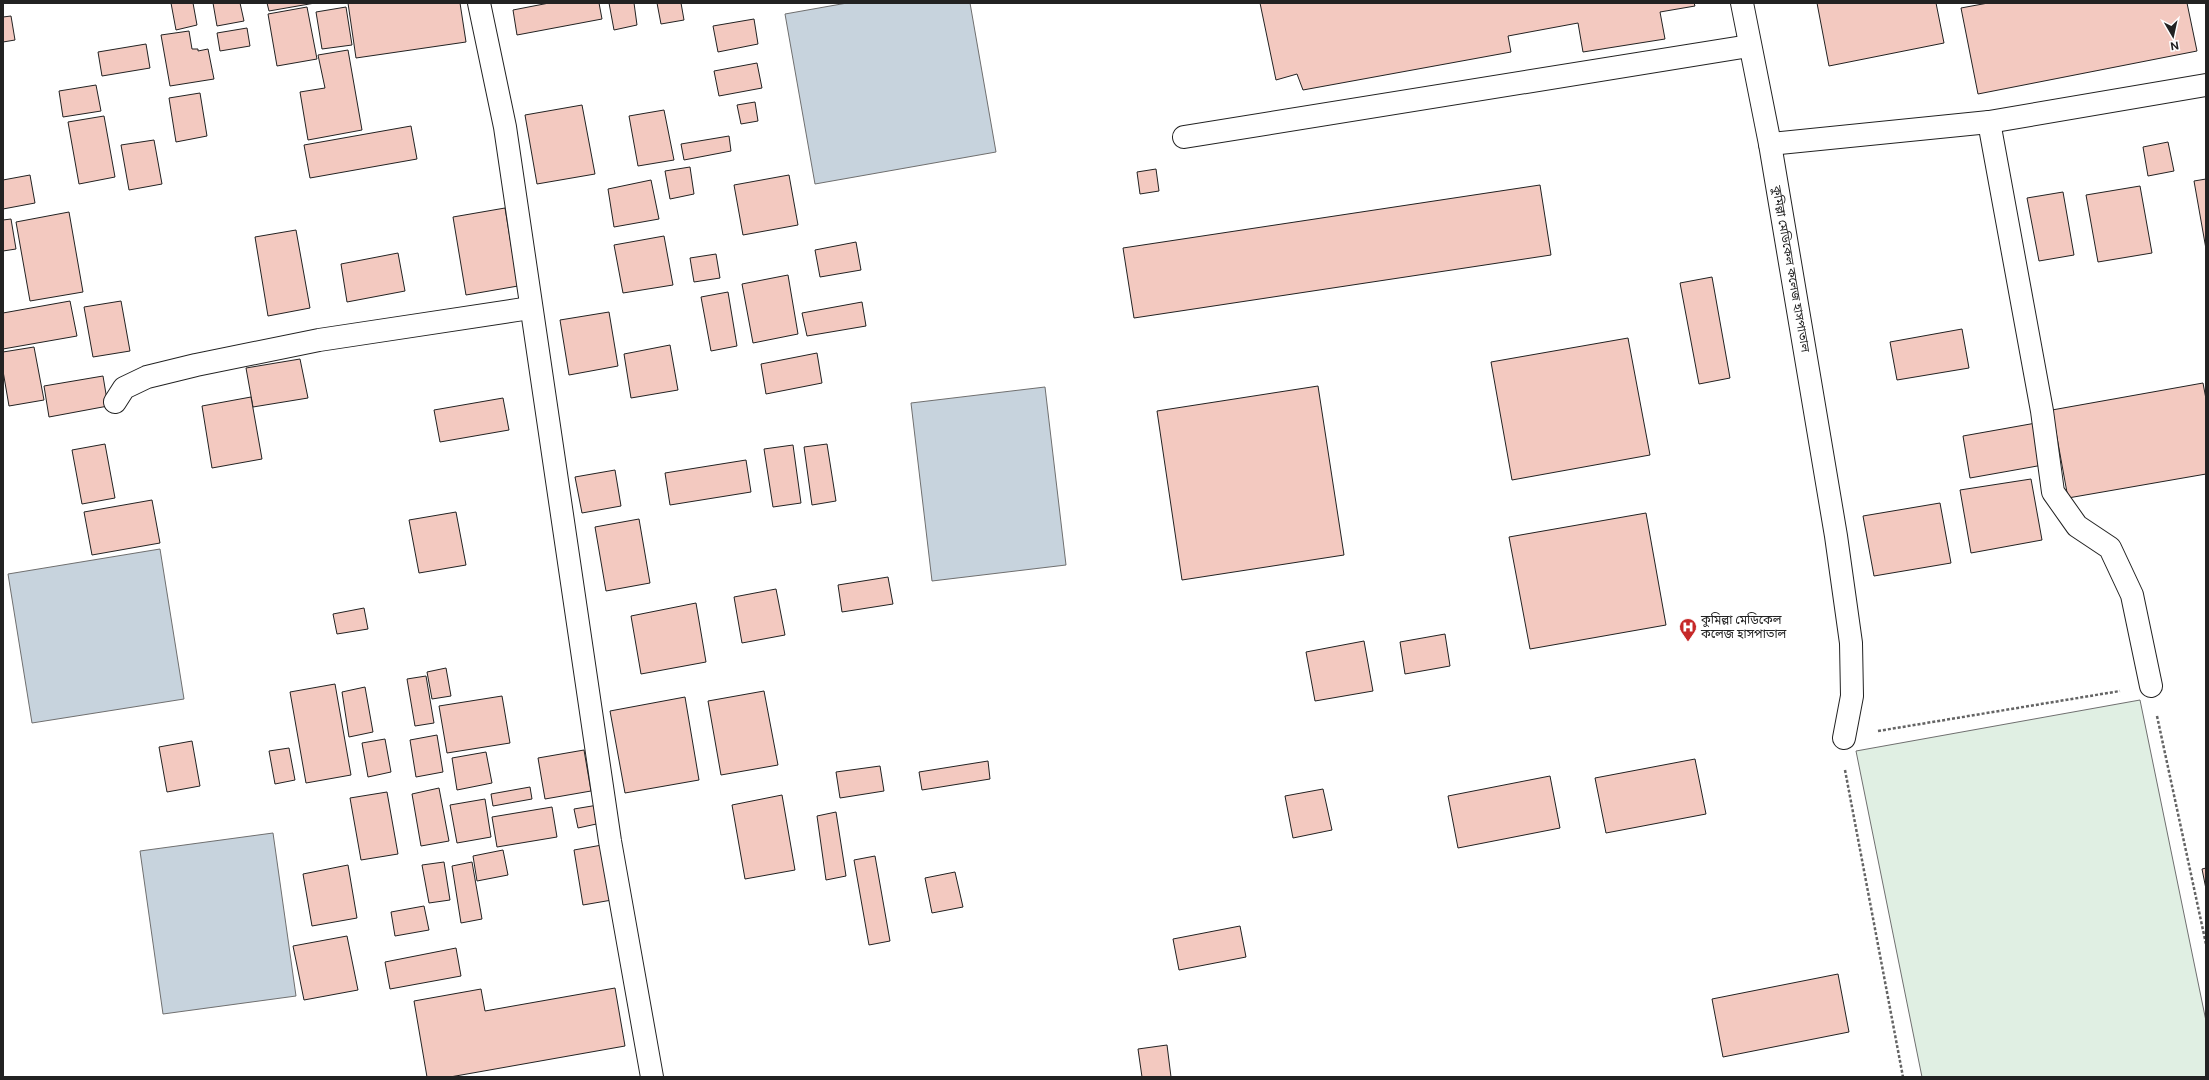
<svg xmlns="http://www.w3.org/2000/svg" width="2209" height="1080" font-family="'Public Sans','Noto Sans Bengali',sans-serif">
<rect width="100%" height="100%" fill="#fff"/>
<polygon fill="#e0efe3" stroke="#6f6f6f" points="2140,700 2206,1021 2206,1077 1922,1077 1856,751"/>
<g fill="#c7d3dd" stroke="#6f6f6f">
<polygon points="847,3 970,3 996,152 815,184 785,14"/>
<polygon points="1045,387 1066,565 932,581 911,403"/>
<polygon points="160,549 184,699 32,723 8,574"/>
<polygon points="273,833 296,996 163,1014 140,851"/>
</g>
<g fill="#f3c9c0" stroke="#222">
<polygon points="171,3 193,3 197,25 176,30"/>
<polygon points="213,3 240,3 244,21 217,26"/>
<polygon points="267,3 315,3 269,11"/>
<polygon points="348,3 460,3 466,42 356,58"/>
<polygon points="549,3 599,3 602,19 517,35 513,10"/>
<polygon points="609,3 634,3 637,25 614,30"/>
<polygon points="657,3 681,3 684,20 661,24"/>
<polygon points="1260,3 1694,3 1695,6 1660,12 1665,39 1583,52 1578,23 1508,36 1511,52 1303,90 1297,74 1276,80"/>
<polygon points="1817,3 1936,3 1944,43 1829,66"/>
<polygon points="1988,3 2187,3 2197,51 1978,94 1961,8"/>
<polygon points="307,7 317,59 277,66 268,14"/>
<polygon points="346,7 352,45 322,49 316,12"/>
<polygon points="11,16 15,40 3,42 3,17"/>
<polygon points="754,19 758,44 718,52 713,26"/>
<polygon points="247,28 250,46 220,51 217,33"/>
<polygon points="189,31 192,49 198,49 198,51 208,49 214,79 170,86 161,35"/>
<polygon points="146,44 150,68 102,76 98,52"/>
<polygon points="348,50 362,130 308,140 300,92 325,88 318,55"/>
<polygon points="757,63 762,88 719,96 714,71"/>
<polygon points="96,85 101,111 63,117 59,91"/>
<polygon points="200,93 207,136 176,142 169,98"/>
<polygon points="755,102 758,121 741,124 737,105"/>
<polygon points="582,105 595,174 537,184 525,115"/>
<polygon points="664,110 674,160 638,166 629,116"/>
<polygon points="104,116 115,177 79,184 68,122"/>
<polygon points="411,126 417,159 310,178 304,145"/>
<polygon points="729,136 731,151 684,160 681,144"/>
<polygon points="154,140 162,184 129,190 121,145"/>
<polygon points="2168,142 2174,171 2148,176 2143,147"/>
<polygon points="690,167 694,194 670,199 665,171"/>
<polygon points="1156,169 1159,191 1140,194 1137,172"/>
<polygon points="30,175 35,203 3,209 3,180"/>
<polygon points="789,175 798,225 743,235 734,185"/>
<polygon points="2206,179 2206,249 2194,181"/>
<polygon points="651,180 659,219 614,227 608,189"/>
<polygon points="1540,185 1551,255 1134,318 1123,248"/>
<polygon points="2140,186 2152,253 2098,262 2086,195"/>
<polygon points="2063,192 2074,255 2039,261 2027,198"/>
<polygon points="505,208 518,286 466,295 453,217"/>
<polygon points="69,212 83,292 30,301 16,222"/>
<polygon points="11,219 16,249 3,251 3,220"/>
<polygon points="296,230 310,308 268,316 255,237"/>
<polygon points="664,236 673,285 623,293 614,245"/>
<polygon points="856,242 861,270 820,277 815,250"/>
<polygon points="398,253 405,291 347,302 341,264"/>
<polygon points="716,254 720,278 694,282 690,258"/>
<polygon points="788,275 798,334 753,343 742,284"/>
<polygon points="1712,277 1730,378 1699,384 1680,283"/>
<polygon points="728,292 737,346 711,351 701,297"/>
<polygon points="70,301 77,336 3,349 3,313"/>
<polygon points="121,301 130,351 93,357 84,307"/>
<polygon points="862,302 866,326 807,336 802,313"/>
<polygon points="609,312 618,366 569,375 560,320"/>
<polygon points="1962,329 1969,368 1897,380 1890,342"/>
<polygon points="1628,338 1650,455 1512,480 1491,362"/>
<polygon points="670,345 678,390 631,398 624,354"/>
<polygon points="34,347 44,400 9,406 3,371 3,352"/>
<polygon points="817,353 822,383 766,394 761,364"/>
<polygon points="300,359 308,398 253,407 246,368"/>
<polygon points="103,376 108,406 49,417 44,386"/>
<polygon points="2203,383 2206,399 2206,474 2068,498 2052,410"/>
<polygon points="1318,386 1344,555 1182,580 1157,411"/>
<polygon points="251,397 262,459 212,468 202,406"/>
<polygon points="503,398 509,430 440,442 434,410"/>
<polygon points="2036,423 2043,465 1970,478 1963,436"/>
<polygon points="105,444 115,498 82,504 72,450"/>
<polygon points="827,444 836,501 812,505 804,447"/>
<polygon points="793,445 801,503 773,507 764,449"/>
<polygon points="746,460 751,492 670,505 665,473"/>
<polygon points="615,470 621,506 582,513 575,477"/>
<polygon points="2031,479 2042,540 1971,553 1960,490"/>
<polygon points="152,500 160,543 92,555 84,512"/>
<polygon points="1940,503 1951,563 1874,576 1863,516"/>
<polygon points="456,512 466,565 419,573 409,520"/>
<polygon points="1646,513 1666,625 1530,649 1509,537"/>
<polygon points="639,519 650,583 606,591 595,527"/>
<polygon points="888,577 893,604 842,612 838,585"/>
<polygon points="776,589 785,635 742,643 734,597"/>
<polygon points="696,603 706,662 641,674 631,616"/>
<polygon points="364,608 368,629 337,634 333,614"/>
<polygon points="1445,634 1450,666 1405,674 1400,642"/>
<polygon points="1364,641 1373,691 1315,701 1306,652"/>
<polygon points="446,668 451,696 432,699 427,672"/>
<polygon points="426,676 434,723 415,726 407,679"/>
<polygon points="335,684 351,775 306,783 290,692"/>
<polygon points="365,687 373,732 349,737 342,692"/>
<polygon points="764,691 778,765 721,775 708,701"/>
<polygon points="502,696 510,743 447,753 439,706"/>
<polygon points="685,697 699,780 625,793 610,711"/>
<polygon points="437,735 443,772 416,777 410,740"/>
<polygon points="385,739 391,772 368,777 362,743"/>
<polygon points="192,741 200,786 167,792 159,747"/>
<polygon points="289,748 295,780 275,784 269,751"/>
<polygon points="584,750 591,791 545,799 538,758"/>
<polygon points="486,752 492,783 457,790 452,758"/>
<polygon points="1695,759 1706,814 1606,833 1595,778"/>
<polygon points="988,761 990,779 922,790 919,772"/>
<polygon points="880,766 884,791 840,798 836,772"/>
<polygon points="1550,776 1560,828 1458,848 1448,796"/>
<polygon points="530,787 532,799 493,806 491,794"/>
<polygon points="439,788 449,841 421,846 412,794"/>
<polygon points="1323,789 1332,830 1293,838 1285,796"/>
<polygon points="387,792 398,854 361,860 350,798"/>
<polygon points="782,795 795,870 745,879 732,805"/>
<polygon points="485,799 491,837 457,843 450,805"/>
<polygon points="598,805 601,823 578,828 574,809"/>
<polygon points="552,807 557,837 497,847 492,817"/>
<polygon points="836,812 846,876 826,880 817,816"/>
<polygon points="602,845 612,900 583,905 574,850"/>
<polygon points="503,850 508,875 477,881 473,856"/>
<polygon points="875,856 890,941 869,945 854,860"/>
<polygon points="444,862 450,900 429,903 422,865"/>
<polygon points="472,862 482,919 461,923 452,866"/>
<polygon points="348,865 357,918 312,926 303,874"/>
<polygon points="2206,868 2206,889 2202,869"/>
<polygon points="955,872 963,907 932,913 925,878"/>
<polygon points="424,906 429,930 395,936 391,912"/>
<polygon points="1240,926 1246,957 1179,970 1173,939"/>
<polygon points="347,936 358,990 304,1000 293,946"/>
<polygon points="456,948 461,976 390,989 385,962"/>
<polygon points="1838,974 1849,1032 1723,1057 1712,999"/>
<polygon points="615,988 625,1046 450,1077 427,1077 414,1001 481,989 485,1011"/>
<polygon points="1167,1045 1171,1077 1142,1077 1138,1049"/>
</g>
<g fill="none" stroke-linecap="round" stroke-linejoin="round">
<defs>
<g id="minor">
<polyline points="479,3 505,127 610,841 652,1077"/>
<polyline points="1742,3 1770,144 1836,536 1851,643 1852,696 1844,738"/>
<polyline points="1989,122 2042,411 2053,492 2077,526 2110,548 2132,595 2151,686"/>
<polyline points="1184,137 1749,46"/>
<polyline points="1770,144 1989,122 2206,85"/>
<polyline points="115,402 124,388 147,377 196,365 319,340 530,308"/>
</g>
</defs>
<use href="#minor" stroke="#222" stroke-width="24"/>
<g stroke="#646464" stroke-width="2.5" stroke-dasharray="3 2" stroke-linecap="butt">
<polyline points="2157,716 2206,944"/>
<polyline points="1878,731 2120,691"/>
<polyline points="1845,770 1903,1077"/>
</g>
<use href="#minor" stroke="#fff" stroke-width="22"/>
</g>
<defs>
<symbol id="hospital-pin" viewBox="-11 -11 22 30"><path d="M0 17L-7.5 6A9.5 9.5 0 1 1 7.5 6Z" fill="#c62828" stroke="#fff"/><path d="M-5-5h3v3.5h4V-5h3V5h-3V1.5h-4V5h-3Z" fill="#fff"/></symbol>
</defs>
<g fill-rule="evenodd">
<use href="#hospital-pin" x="1678" y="617" width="20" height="27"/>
</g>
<g text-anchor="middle" stroke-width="3" stroke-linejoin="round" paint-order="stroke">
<g font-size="12" fill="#222" stroke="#fff">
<text transform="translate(1791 269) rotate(80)" y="4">কুমিল্লা মেডিকেল কলেজ হাসপাতাল</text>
</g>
<g font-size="12" fill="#222" stroke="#fff" text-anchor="start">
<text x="1701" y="624">কুমিল্লা মেডিকেল<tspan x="1701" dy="14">কলেজ হাসপাতাল</tspan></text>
</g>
</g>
<rect width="2209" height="1080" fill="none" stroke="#222222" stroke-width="8"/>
<g transform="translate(2173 36) rotate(171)" stroke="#ffffff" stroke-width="3" paint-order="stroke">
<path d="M0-3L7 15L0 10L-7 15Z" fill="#222222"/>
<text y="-6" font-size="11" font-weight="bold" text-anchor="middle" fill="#222222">N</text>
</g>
</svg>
